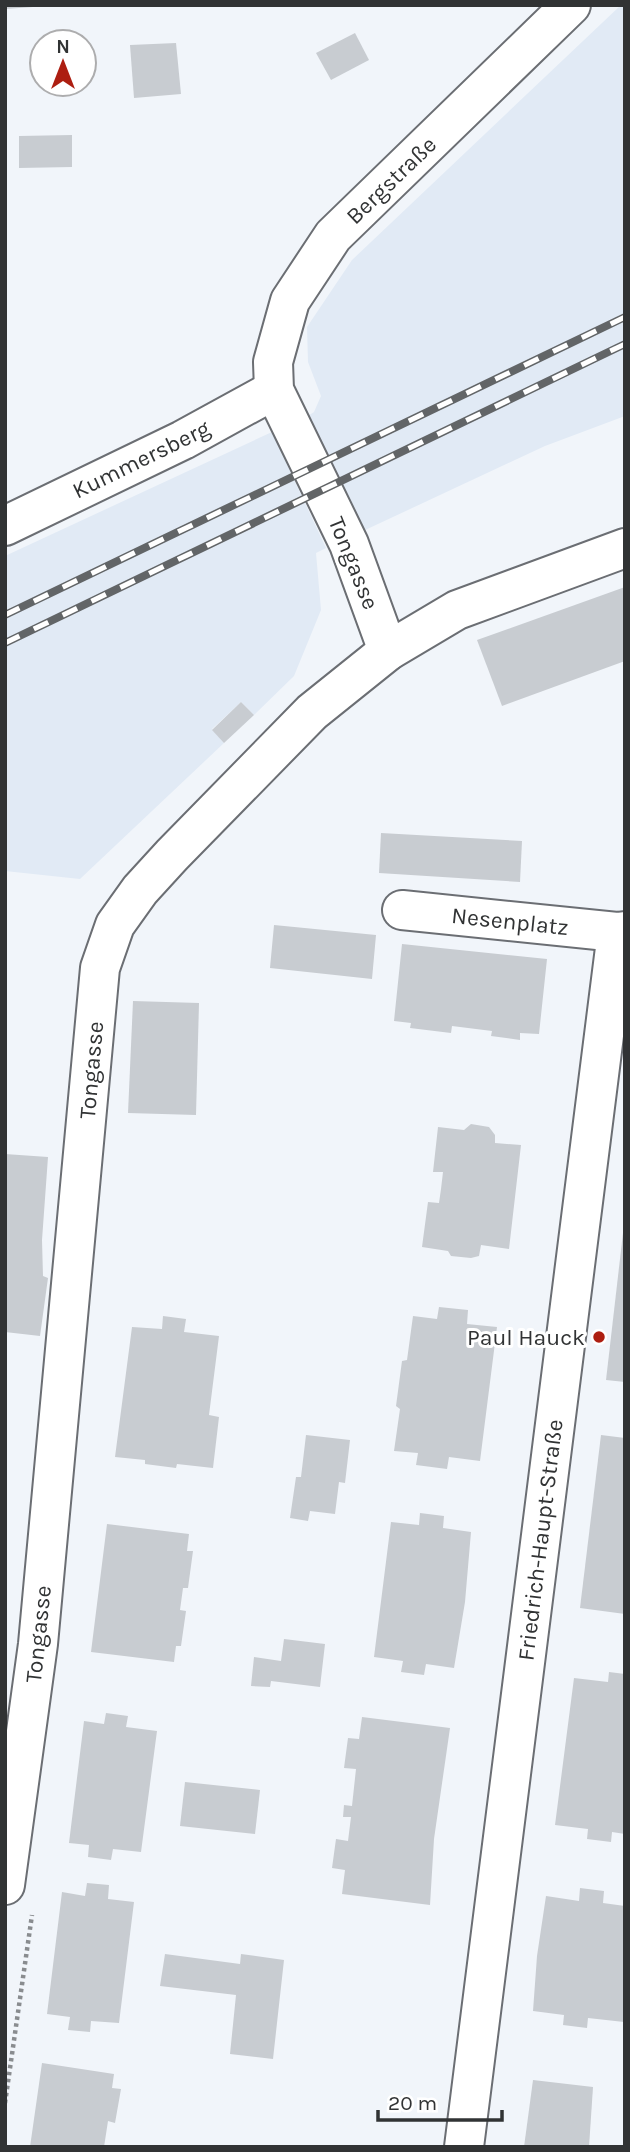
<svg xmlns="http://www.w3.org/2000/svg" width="630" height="2152" font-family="Karla,sans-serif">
<rect width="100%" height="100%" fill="#f1f5fa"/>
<g fill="#e1eaf5">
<polygon points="621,5 625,5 625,416 545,446 363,531 308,416 314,412 321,396 308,362 307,327 352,260"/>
<polygon points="272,432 326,548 316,553 321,610 294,676 254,715 241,702 212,729 224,743 80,879 5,871 5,556"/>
</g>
<g fill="#c8ccd1">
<polygon points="5,5 33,5 33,7 5,9"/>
<polygon points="355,33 369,60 331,80 316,53"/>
<polygon points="176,43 181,94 134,98 130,45"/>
<polygon points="72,135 72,167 19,168 19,136"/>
<polygon points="625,587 625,661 502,706 477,640"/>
<polygon points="241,702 254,715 224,743 212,730"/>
<polygon points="381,833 522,841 520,882 379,873"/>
<polygon points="274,925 376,935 372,979 270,968"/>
<polygon points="402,944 547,959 539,1034 520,1033 520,1040 491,1036 492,1031 452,1026 451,1033 410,1028 411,1023 394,1021"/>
<polygon points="133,1001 199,1003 196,1115 128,1113"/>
<polygon points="471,1124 489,1127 495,1135 495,1143 521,1145 509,1249 481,1245 479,1256 471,1258 451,1256 448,1251 422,1247 428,1202 439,1203 441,1189 443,1172 433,1172 438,1127 464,1130"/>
<polygon points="5,1154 48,1157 42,1240 43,1276 48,1278 40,1336 5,1332"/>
<polygon points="623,1233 625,1233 625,1382 606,1380"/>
<polygon points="439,1307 468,1310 467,1324 497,1327 480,1461 449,1457 447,1469 416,1465 418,1453 394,1451 400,1409 396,1406 402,1361 407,1360 413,1316 437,1319"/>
<polygon points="163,1316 186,1319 184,1332 219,1336 209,1415 219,1417 213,1468 177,1464 176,1468 145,1464 145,1460 115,1457 132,1327 162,1329"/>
<polygon points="306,1435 350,1440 345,1483 339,1482 335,1514 310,1511 308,1521 290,1518 296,1477 301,1477"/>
<polygon points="601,1435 625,1438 625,1614 580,1608"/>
<polygon points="420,1513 444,1516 443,1528 471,1532 465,1602 454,1668 426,1664 424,1675 401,1672 403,1661 374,1657 391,1522 419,1525"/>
<polygon points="107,1524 189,1534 187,1551 193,1551 188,1588 183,1588 180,1610 186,1611 181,1646 176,1646 174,1662 91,1652"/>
<polygon points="284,1639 325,1644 320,1687 271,1681 270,1687 251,1686 254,1657 281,1661"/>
<polygon points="609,1672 625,1674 625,1834 612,1832 611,1842 587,1839 588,1829 555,1825 574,1678 608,1682"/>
<polygon points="106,1713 128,1716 126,1727 157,1731 141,1852 113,1849 111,1860 88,1857 89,1845 69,1843 84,1721 104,1724"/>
<polygon points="362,1717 450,1728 434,1839 430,1905 342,1894 345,1870 332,1868 336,1839 348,1841 351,1817 343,1817 344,1805 352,1806 356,1769 344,1768 348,1738 359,1739"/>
<polygon points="185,1782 260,1790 255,1834 180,1826"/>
<polygon points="87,1883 109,1885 108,1899 134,1902 119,2023 91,2021 90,2032 68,2030 70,2017 47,2014 62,1892 85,1896"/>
<polygon points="580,1888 604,1891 603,1903 625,1906 624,2022 588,2018 587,2028 563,2025 564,2015 533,2011 537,1956 546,1896 579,1901"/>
<polygon points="165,1954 240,1964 241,1954 284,1960 273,2059 230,2054 236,1995 160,1986"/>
<polygon points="42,2063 114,2074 112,2088 121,2089 115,2123 108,2121 104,2147 30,2147"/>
<polygon points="533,2080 593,2087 589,2147 524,2147"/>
</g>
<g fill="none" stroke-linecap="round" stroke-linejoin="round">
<defs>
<g id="minor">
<polyline points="5,526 183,440 274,390"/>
<polyline points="388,651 349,544 274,390 273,362 290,301 333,236 571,5"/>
<polyline points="402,910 617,932 625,931"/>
<polyline points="5,1885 38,1644 100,968 115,925 140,890 172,855 312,712 388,651 457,610 625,548"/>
<polyline points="464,2147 617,932"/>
</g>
</defs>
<use href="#minor" stroke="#6b6e73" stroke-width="42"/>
<polyline stroke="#898c8f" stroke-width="4.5" stroke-dasharray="3.5 3.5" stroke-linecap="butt" points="5,2103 32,1915"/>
<use href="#minor" stroke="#fff" stroke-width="38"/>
<defs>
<g id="rail">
<polyline points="5,615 625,317"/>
<polyline points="5,643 625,344"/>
</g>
</defs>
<use href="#rail" stroke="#626567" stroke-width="8"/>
<use href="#rail" stroke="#fff" stroke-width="5" stroke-dasharray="16" stroke-linecap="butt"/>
</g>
<circle fill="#ad1e11" stroke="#fff" stroke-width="2.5" cx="599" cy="1337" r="7"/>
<g text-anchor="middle" stroke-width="6" stroke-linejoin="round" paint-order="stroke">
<g font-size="23" fill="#313334" stroke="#fff">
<text transform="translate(391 180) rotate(-44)" y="8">Bergstraße</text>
<text transform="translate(141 459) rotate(-26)" y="8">Kummersberg</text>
<text transform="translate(354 563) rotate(68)" y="8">Tongasse</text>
<text transform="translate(510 921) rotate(6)" y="8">Nesenplatz</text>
<text transform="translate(91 1070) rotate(-85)" y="8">Tongasse</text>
<text transform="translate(540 1540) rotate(-83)" y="8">Friedrich-Haupt-Straße</text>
<text transform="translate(38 1634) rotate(-84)" y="8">Tongasse</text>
</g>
<g font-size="23" fill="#313334" stroke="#fff" text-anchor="end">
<text x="585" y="1345">Paul Hauck</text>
</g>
</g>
<rect width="630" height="2152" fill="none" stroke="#313334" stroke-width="14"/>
<g transform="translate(63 63)"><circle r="33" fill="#ffffff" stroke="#adadae" stroke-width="2"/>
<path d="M0-5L12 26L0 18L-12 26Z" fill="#ad1e11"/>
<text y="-10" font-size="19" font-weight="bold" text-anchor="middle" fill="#313334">N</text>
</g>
<path d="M378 2110v10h124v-10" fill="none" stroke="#313334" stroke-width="3.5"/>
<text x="388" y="2110" font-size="21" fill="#313334" stroke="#ffffff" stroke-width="5" paint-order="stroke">20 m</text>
</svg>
